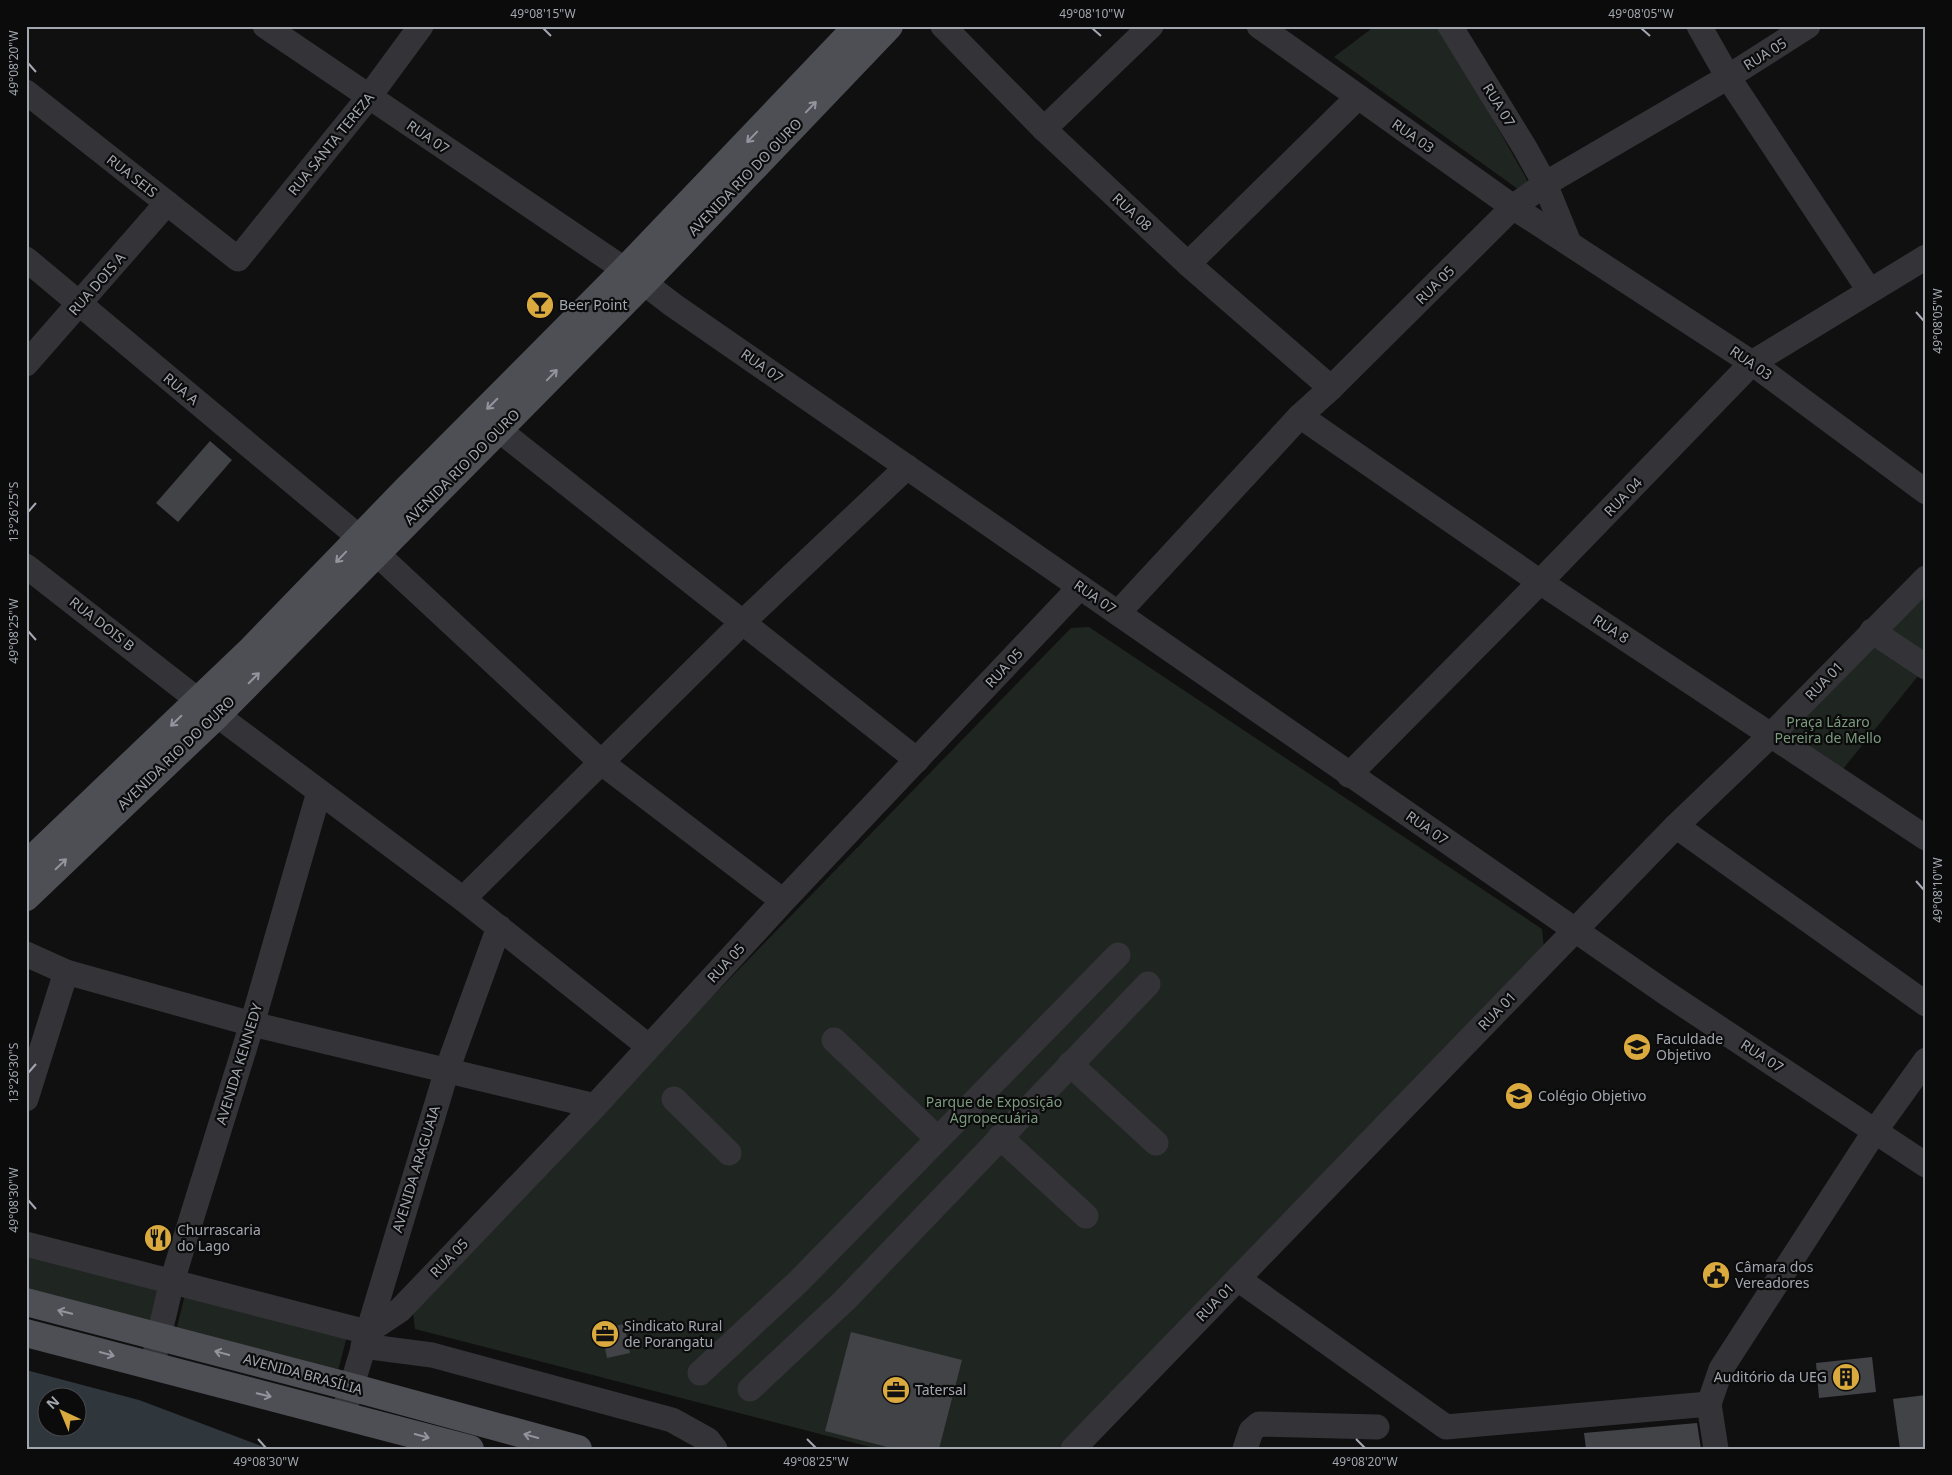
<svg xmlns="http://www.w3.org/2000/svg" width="1952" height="1475" font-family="'Noto Sans',sans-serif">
<rect width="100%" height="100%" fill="#101011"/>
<g fill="#1f2520">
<polygon points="1375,26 1440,26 1530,185 1522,192 1334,57"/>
<polygon points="1926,585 1926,666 1835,779 1771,735"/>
<polygon points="1089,627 1542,929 1544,948 1058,1449 878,1449 415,1329 412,1305 1071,628"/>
<polygon points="26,1254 164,1288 153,1327 26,1292"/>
<polygon points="185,1295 347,1336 338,1371 176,1331"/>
</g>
<path fill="#2f363c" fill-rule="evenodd" d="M26,1370L139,1400L269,1449H26ZM48,1398H78V1428H48Z"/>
<g fill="#424346">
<polygon points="210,441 232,460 178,522 156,503"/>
<polygon points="624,1324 630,1353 607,1358 601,1329"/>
<polygon points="851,1332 962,1360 939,1449 895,1449 825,1431"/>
<polygon points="1872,1357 1876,1392 1819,1398 1816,1363"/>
<polygon points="1926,1395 1926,1449 1900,1449 1893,1399"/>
<polygon points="1697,1423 1701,1449 1586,1449 1584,1433"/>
</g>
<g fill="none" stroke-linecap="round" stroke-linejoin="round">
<g stroke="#343438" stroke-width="25">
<polyline points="265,26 643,282 673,305 1666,993 1926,1165"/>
<polyline points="943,26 1044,129 1188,264 1331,388"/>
<polyline points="1259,26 1513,207 1752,363 1926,492"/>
<polyline points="1450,26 1525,148 1545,184 1569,243"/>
<polyline points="1699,26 1728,77 1869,290"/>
<polyline points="26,92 238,259 368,98 421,26"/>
<polyline points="1044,129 1151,26"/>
<polyline points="26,259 360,538 602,763 783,901"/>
<polyline points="1188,264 1358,97"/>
<polyline points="26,364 167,203"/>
<polyline points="1300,416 1540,582 1926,838"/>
<polyline points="499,430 917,760"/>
<polyline points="26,566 217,715 463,899 648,1046"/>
<polyline points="1118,613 1300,416 1331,388 1513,207 1545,184 1728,77 1808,26"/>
<polyline points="1872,631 1926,667"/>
<polyline points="1349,775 1540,582 1752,363 1926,257"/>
<polyline points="1676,826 1926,1004"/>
<polyline points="463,899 743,622 907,467"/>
<polyline points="26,954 66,972 252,1024 595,1106"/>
<polyline points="834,1040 938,1139"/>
<polyline points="1070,1064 1156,1143"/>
<polyline points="26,1099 66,972"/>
<polyline points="674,1099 729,1153"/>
<polyline points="1000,1137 1086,1216"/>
<polyline points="26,1244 367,1332 400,1310 595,1106 783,901 1080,587"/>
<polyline points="1238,1279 1446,1427 1709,1404"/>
<polyline points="363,1346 432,1355 672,1420 708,1440 715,1449"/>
<polyline points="152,1366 172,1281 252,1024 319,792"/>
<polyline points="700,1373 798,1282 1118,955"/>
<polyline points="750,1389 845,1300 1148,984"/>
<polyline points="343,1415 447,1070 499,927"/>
<polyline points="1073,1449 1676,826 1771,735 1926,578"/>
<polyline points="1245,1449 1251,1431 1259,1424 1377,1427"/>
<polyline points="1716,1449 1709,1404 1721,1369 1875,1131 1926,1060"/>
</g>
<g stroke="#4e4f55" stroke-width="28">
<polyline points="26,865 252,649 406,490 625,270 858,26"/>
<polyline points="26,897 217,715 654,272 889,26"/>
<polyline points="26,1302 351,1387 578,1449"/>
<polyline points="26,1333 470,1449"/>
</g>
</g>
<defs><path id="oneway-shaft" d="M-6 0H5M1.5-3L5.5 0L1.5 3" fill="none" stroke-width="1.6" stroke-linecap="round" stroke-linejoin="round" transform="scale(1.25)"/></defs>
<g stroke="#92959e">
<use href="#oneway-shaft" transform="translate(811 107) rotate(-46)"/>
<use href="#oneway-shaft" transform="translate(752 137) rotate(134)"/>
<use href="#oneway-shaft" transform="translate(552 375) rotate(-46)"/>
<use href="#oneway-shaft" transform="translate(492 404) rotate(135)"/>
<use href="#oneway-shaft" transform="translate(341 557) rotate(134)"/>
<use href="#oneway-shaft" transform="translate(254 678) rotate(-45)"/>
<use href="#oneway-shaft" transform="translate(176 721) rotate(136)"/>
<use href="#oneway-shaft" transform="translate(61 864) rotate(-44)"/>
<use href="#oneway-shaft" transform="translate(65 1312) rotate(-166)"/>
<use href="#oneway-shaft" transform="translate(222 1353) rotate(-165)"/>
<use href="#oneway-shaft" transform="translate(107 1354) rotate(15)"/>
<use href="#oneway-shaft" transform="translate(264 1395) rotate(14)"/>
<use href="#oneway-shaft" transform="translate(422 1436) rotate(15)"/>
<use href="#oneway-shaft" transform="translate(531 1436) rotate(-165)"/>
</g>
<path fill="none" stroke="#a3a7b0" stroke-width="2" d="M543,28L551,36M1092,28L1101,36M1641,28L1650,36M28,63L36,72M1916,312L1924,321M28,512L36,503M28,631L36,640M1916,881L1924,890M28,1073L36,1064M28,1200L36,1209M258,1439L266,1448M807,1439L816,1448M1356,1439L1365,1448"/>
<defs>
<symbol id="bar-disc" viewBox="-11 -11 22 22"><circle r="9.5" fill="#dbaa3e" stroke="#0b0b0c"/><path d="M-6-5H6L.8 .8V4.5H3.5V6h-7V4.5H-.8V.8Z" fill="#111"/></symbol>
<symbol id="university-disc" viewBox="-11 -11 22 22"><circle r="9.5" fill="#dbaa3e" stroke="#0b0b0c"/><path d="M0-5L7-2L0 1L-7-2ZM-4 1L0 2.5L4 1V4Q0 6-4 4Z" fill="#111"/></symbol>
<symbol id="school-disc" viewBox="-11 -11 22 22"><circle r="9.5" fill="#dbaa3e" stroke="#0b0b0c"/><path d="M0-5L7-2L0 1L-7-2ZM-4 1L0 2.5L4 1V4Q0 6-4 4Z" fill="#111"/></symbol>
<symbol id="restaurant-disc" viewBox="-11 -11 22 22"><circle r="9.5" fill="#dbaa3e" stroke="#0b0b0c"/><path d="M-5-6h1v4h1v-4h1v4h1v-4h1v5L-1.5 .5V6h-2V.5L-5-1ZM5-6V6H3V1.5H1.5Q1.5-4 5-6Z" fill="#111"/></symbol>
<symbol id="civic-disc" viewBox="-11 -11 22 22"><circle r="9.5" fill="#dbaa3e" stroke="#0b0b0c"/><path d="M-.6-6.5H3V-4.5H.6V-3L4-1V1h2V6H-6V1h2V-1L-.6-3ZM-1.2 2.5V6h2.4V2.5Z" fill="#111"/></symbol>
<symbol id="office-disc" viewBox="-11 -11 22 22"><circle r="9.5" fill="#dbaa3e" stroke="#0b0b0c"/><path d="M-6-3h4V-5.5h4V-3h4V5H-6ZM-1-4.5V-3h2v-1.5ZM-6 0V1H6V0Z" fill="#111"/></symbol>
<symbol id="building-disc" viewBox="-11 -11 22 22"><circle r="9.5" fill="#dbaa3e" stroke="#0b0b0c"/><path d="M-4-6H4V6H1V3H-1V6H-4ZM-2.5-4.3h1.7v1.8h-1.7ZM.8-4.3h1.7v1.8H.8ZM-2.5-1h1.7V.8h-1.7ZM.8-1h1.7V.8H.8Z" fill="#111"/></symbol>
</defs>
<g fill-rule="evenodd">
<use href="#bar-disc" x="524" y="289" width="32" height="32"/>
<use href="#university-disc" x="1621" y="1031" width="32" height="32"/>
<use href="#school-disc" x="1503" y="1080" width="32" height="32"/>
<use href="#restaurant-disc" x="142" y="1222" width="32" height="32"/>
<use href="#civic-disc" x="1700" y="1259" width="32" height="32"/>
<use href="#office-disc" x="589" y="1318" width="32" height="32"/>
<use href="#building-disc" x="1830" y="1361" width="32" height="32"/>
<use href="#office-disc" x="880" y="1374" width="32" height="32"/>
</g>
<g text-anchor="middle" stroke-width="4.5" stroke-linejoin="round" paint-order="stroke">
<g font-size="14" fill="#a3a7b0" stroke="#0b0b0c">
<text transform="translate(1765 54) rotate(-32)" y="5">RUA 05</text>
<text transform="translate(1499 105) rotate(58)" y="5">RUA 07</text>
<text transform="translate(1413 136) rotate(35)" y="5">RUA 03</text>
<text transform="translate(428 137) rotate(34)" y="5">RUA 07</text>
<text transform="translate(331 144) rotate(-51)" y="5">RUA SANTA TEREZA</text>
<text transform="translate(132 176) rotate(38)" y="5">RUA SEIS</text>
<text transform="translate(745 177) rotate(-46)" y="5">AVENIDA RIO DO OURO</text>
<text transform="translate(1132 212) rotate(43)" y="5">RUA 08</text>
<text transform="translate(97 284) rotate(-49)" y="5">RUA DOIS A</text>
<text transform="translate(1435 285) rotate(-45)" y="5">RUA 05</text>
<text transform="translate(1751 363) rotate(35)" y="5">RUA 03</text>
<text transform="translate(762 366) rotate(35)" y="5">RUA 07</text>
<text transform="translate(181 389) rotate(40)" y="5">RUA A</text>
<text transform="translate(462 467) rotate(-45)" y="5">AVENIDA RIO DO OURO</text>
<text transform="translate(1623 497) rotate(-46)" y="5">RUA 04</text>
<text transform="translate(1095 597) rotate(35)" y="5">RUA 07</text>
<text transform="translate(102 624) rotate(38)" y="5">RUA DOIS B</text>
<text transform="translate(1611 629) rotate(33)" y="5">RUA 8</text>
<text transform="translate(1004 668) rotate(-47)" y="5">RUA 05</text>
<text transform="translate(1824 681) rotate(-46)" y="5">RUA 01</text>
<text transform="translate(176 753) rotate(-44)" y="5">AVENIDA RIO DO OURO</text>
<text transform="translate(1427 828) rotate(35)" y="5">RUA 07</text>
<text transform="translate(726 963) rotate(-47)" y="5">RUA 05</text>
<text transform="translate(1497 1011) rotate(-46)" y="5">RUA 01</text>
<text transform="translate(1762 1056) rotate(33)" y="5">RUA 07</text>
<text transform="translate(239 1064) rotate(-73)" y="5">AVENIDA KENNEDY</text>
<text transform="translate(416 1169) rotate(-73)" y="5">AVENIDA ARAGUAIA</text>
<text transform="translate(449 1258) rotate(-46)" y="5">RUA 05</text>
<text transform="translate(1215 1302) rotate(-46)" y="5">RUA 01</text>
<text transform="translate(303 1374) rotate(15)" y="5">AVENIDA BRASÍLIA</text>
</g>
<g font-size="14" fill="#a3a7b0" stroke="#0b0b0c" text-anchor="start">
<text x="559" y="310">Beer Point</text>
<text x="1656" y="1044">Faculdade<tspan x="1656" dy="16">Objetivo</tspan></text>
<text x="1538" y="1101">Colégio Objetivo</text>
<text x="177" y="1235">Churrascaria<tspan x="177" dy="16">do Lago</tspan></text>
<text x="1735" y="1272">Câmara dos<tspan x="1735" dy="16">Vereadores</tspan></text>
<text x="624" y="1331">Sindicato Rural<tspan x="624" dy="16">de Porangatu</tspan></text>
<text x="1827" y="1382" text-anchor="end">Auditório da UEG</text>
<text x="915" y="1395">Tatersal</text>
</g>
<g font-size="14" fill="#7c9a7e" stroke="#0b0b0c">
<text x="1828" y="727">Praça Lázaro<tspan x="1828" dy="16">Pereira de Mello</tspan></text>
<text x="994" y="1107">Parque de Exposição<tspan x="994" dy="16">Agropecuária</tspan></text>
</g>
</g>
<rect width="1952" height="1475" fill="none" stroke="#0b0b0c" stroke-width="55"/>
<g transform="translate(62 1412) rotate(316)"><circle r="24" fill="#0b0b0c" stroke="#48494e"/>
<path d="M0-4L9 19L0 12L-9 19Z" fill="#dbaa3e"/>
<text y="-8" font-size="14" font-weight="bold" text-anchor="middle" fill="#a3a7b0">N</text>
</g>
<rect x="28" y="28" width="1896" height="1420" fill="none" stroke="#a3a7b0" stroke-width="2"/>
<g font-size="12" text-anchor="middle" fill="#a3a7b0">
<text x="543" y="18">49°08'15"W</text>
<text x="1092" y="18">49°08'10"W</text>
<text x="1641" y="18">49°08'05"W</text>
<text transform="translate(14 63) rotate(-90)" y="4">49°08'20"W</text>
<text transform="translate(1938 321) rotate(-90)" y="4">49°08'05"W</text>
<text transform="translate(14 512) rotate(-90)" y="4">13°26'25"S</text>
<text transform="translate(14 631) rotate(-90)" y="4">49°08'25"W</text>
<text transform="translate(1938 890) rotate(-90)" y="4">49°08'10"W</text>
<text transform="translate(14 1073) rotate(-90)" y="4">13°26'30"S</text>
<text transform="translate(14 1200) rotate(-90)" y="4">49°08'30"W</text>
<text x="266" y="1466">49°08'30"W</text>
<text x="816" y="1466">49°08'25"W</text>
<text x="1365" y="1466">49°08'20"W</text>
</g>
</svg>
